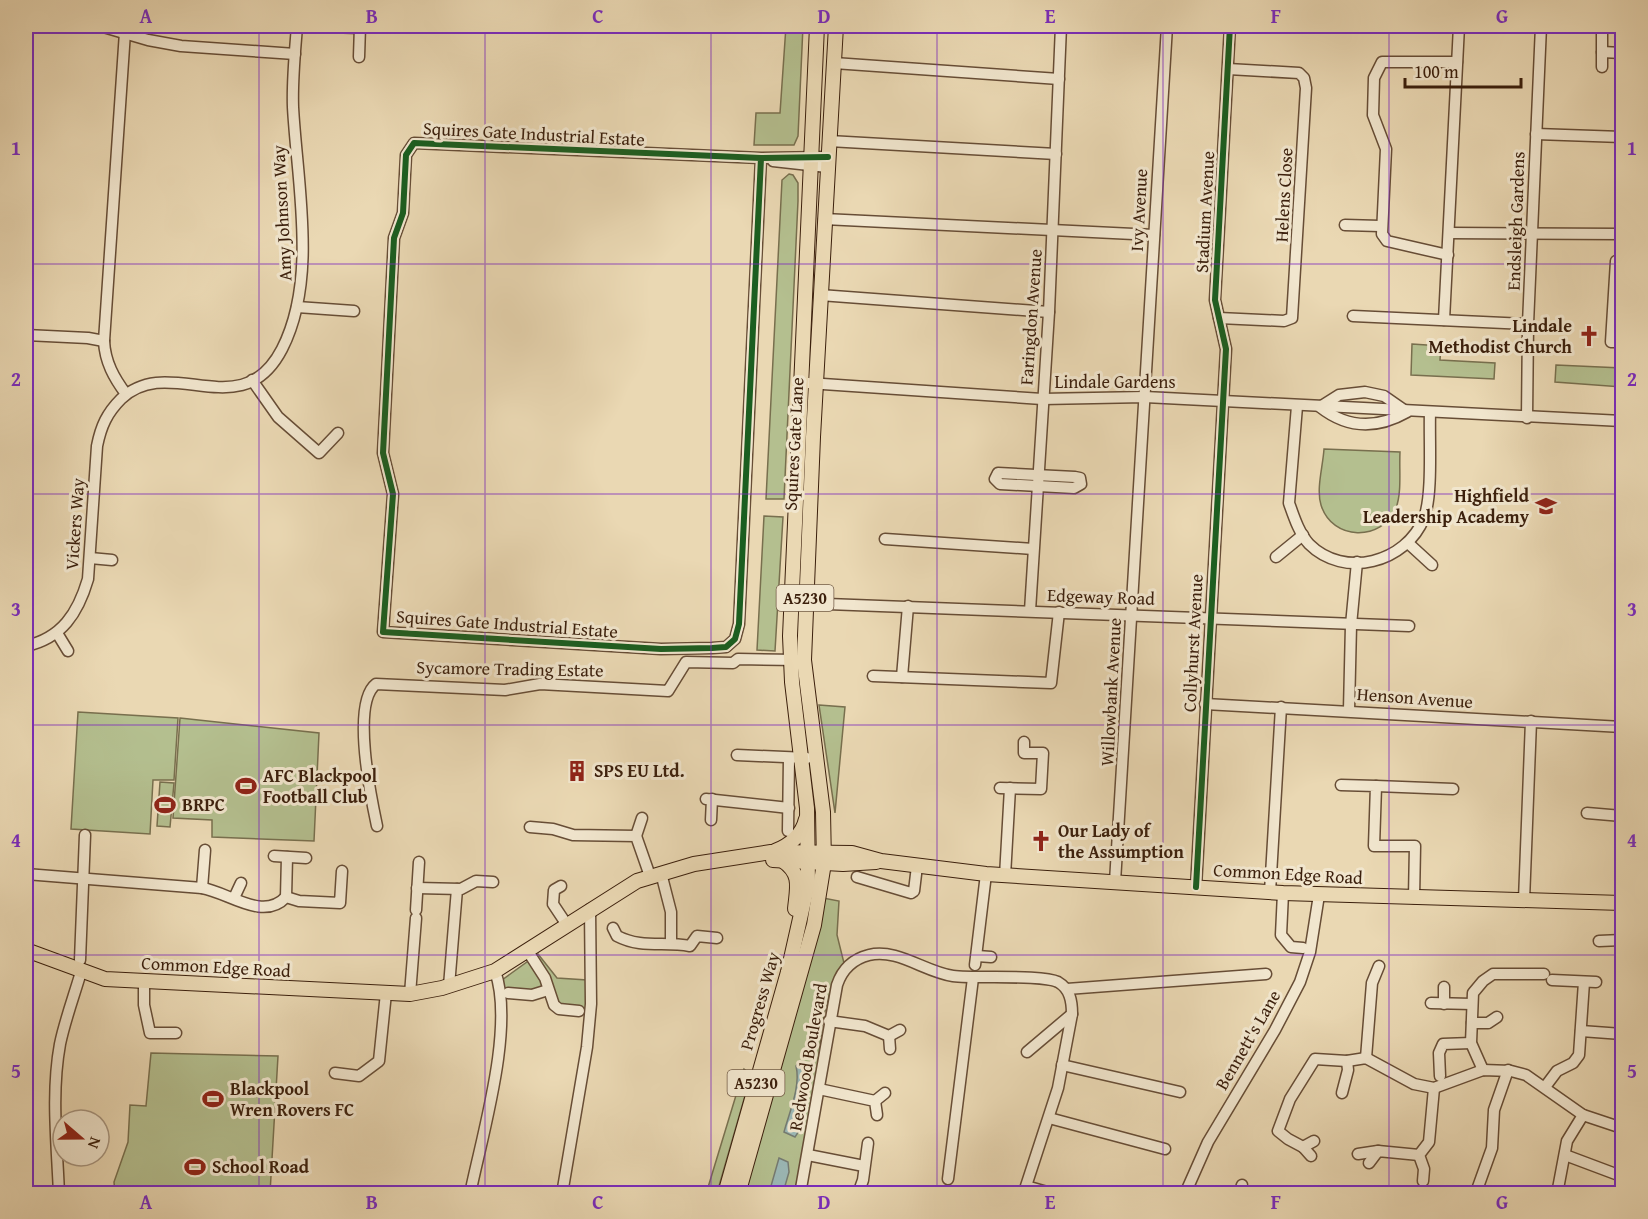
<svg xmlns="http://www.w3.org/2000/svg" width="1648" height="1219" font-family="'Gentium Book Plus',serif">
<rect width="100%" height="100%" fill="#ead8b3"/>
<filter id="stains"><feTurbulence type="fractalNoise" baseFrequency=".00333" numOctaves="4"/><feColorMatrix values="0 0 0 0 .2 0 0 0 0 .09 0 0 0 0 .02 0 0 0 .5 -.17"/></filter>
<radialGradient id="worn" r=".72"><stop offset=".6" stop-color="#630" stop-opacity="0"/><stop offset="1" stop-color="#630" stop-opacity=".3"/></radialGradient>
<g fill="#b4bf8f" stroke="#786f4e" stroke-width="1.5">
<polygon points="786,26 803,26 798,136 794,145 754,145 756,113 780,113"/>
<polygon points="789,174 793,175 798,183 798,201 784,499 766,499 782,180"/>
<polygon points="1412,344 1441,346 1440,360 1495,363 1494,379 1411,375"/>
<polygon points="1556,365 1622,368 1622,387 1555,382"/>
<path d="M1324,449L1400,452C1399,469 1402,492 1396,508C1382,542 1332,541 1321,505C1316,489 1323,466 1324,449Z"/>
<polygon points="764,516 783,517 775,651 757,650"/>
<polygon points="819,705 845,707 835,813"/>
<polygon points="78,712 178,718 174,780 153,780 150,834 71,829"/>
<polygon points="180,718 319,733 314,841 212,837 212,820 173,818"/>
<polygon points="160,782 174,783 170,827 157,826"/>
<path d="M823,898L839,901L837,935L844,963C820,999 821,1046 815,1088C809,1124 802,1158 795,1193L744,1194Z"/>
<polygon points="538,954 557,978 587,980 586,1011 559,1009 548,990 503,993 502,980"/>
<polygon points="151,1053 278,1056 270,1193 115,1193 114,1182 128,1142 130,1105 146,1106"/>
<polygon points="744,1069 751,1075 717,1193 706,1194"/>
</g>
<g fill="#9bb8b6" stroke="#757b72" stroke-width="1.5">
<path d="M799,1061L807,1065L809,1080L799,1131L795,1137L784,1132C789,1113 801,1086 796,1066Z"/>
<polygon points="779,1158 788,1162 789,1172 783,1193 769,1193"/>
</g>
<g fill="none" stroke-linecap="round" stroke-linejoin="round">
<defs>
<g id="minor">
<polyline points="100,26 148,40 181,46 295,54"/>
<polyline points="297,26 359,28"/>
<path d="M125,32L104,341C105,362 114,378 126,394"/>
<polyline points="1602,52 1622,53"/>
<polyline points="359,57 360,26"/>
<polyline points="834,63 1059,79"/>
<polyline points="1602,67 1602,26"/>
<polyline points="1536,134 1622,137"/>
<polyline points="829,141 1056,154"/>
<polyline points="761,158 739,624 735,639 726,647 712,648 661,649 383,632 393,494 383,453 394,238 403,213 406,155 414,143 761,158 828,157"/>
<polyline points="773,161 827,167"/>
<polyline points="824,219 1154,235"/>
<polyline points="1345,225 1380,226"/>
<polyline points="1449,233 1622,234"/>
<polyline points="1448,255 1387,241 1382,234 1386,149 1373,115 1374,78 1382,62 1457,62"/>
<polyline points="1616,261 1611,342 1622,342"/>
<polyline points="820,295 1049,312"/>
<polyline points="297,307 354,311"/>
<polyline points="1353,316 1528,324"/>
<polyline points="1219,318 1284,321 1292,318 1306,88 1304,78 1299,73 1228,69"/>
<polyline points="1444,320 1459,26"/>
<polyline points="26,335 88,338 104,341"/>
<polyline points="252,380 278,417 319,453 338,433"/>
<polyline points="808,383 1042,399 1145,397 1622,421"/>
<path d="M1365,392L1384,396L1407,412C1377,429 1348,429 1320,407L1339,395Z"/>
<path d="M1297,406L1289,503C1294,517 1299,533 1309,544C1344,579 1406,563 1424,518C1433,494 1429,440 1430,413"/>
<polyline points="1527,418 1528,324 1541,26"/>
<polygon points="998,473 1075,477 1080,478 1081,484 1074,488 1000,484 995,479"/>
<polyline points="885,539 1033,549"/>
<polyline points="1408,543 1432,565"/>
<polyline points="1276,557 1303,535"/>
<polyline points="90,558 112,560"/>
<polyline points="801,603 1409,626"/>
<polyline points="1030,611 1049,312 1061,26"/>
<polyline points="57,633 68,651"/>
<path d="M26,646C62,638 78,613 88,579L97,446C101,426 107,413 121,399C170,352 241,428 282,349C318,279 297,183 293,107C292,80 295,52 297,26"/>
<polyline points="873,676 1051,683 1059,612"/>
<polyline points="902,677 908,606"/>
<polyline points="1205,704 1622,727"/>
<polyline points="1349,710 1351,625 1357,562"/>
<polyline points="737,755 807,758"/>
<polyline points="1341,785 1376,786 1374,846 1415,846 1414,898"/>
<polyline points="1376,786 1453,789"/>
<polyline points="1000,788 1041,789 1043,753 1024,753 1024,742"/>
<polyline points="706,799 789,808"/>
<polyline points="1587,813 1622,816"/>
<polyline points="711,820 712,799"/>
<path d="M377,826C371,798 351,703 376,684L505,690L540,684L668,691L686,662L733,663L738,659L797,660"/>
<polyline points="530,827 553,829 573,835 636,836 650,876"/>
<polyline points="788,831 789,759"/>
<polyline points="636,836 642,818"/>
<polyline points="274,856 306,858"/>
<polyline points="661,873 671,912 671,942"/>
<path d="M26,874L202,888C228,892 263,922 286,897L299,901L340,903L342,871"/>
<polyline points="1005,876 1010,788"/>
<polyline points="857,877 911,893 914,891 917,866"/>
<polyline points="1115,882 1167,26"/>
<polyline points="561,886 554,890 553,904 567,925"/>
<polyline points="1196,887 1226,349 1215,300 1230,26"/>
<polyline points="202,888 205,850"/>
<polyline points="417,888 461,889 476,881 493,882"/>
<polyline points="1270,892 1281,707"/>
<polyline points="1283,893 1281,935 1291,947 1303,948"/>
<polyline points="286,897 287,857"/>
<polyline points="234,898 241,883"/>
<polyline points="1524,900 1531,721"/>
<polyline points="416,910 419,862"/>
<path d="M613,928L617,936C642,949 664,941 690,946L697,936L717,938"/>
<polyline points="1599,941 1622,940"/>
<polyline points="527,950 545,978 554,1005 559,1009 579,1011"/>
<polyline points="977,956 991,957"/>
<polyline points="80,960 85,835"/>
<polyline points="975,965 986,874"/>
<polyline points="1552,980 1596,982"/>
<polyline points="144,981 144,1005 150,1033 176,1033"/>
<polyline points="449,986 457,889"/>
<polyline points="1067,989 1266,974"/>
<polyline points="508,993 532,995 548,990"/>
<polyline points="410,994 416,918"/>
<polyline points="1431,1003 1472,1004"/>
<polyline points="1444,1004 1444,987"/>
<polyline points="829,1021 865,1026 889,1036 900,1030"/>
<polyline points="1472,1023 1488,1023 1497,1017"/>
<polyline points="1581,1031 1622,1034"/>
<polyline points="889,1036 890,1049"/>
<polyline points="1027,1052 1072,1014"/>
<polyline points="1366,1058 1372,983 1379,966"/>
<polyline points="1062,1065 1180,1092"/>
<polyline points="1483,1070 1471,1043 1473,993 1483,981 1493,974 1544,974"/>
<polyline points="335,1073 359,1076 379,1061 386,993"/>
<polyline points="1440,1076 1439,1053 1443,1044 1471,1043"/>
<polyline points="1545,1087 1557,1071 1573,1063 1579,1055 1584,982"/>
<polyline points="819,1089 875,1101 877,1115"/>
<polyline points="1342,1093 1348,1070 1347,1061"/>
<polyline points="875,1101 885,1093"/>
<polyline points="1049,1118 1165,1149"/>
<polyline points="1314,1141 1303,1147 1288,1139 1278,1131 1290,1099 1315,1059 1347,1061 1366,1058 1414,1084 1434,1088 1483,1070 1511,1071 1526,1075 1583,1115 1622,1128"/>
<polyline points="1303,1147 1311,1156"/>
<polyline points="1358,1154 1378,1151"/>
<polyline points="808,1155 864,1166"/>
<polyline points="1565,1155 1621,1176"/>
<polyline points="1369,1163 1378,1151 1419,1155"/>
<polyline points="948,1179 973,978"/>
<polyline points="1423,1181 1424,1169 1419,1155 1429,1142 1434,1088"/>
<path d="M59,1194C57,1144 51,1093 60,1044C65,1020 74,996 81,972"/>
<path d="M470,1194C482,1135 515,1027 495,971"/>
<polyline points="562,1194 587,1047 591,1004 590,909"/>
<path d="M800,1194L837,985C842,970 853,959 869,955C897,948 925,972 953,976C976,979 1041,974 1058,982C1070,989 1072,1001 1072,1014L1058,1088L1026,1186L1054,1194"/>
<polyline points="858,1194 863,1180 868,1143"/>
<polyline points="1185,1194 1208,1142 1275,1030 1300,982 1310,952 1319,895"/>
<polyline points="1239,1194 1242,1185"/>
<polyline points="1478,1194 1478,1187 1492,1148 1494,1110 1508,1070"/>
<polyline points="1557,1194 1567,1141 1583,1115"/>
</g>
<g id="major">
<path d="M775,851C790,845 802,836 806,819"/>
<polyline points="773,860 843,864 876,862"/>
<path d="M783,861C802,874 797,888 795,909"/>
<polyline points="26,950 105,979 410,994 442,988 495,971 637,881 694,864 771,852 852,853 881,861 986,874 1283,893 1622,903"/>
<polyline points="725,1194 788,972 808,883 807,808 792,682 790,636 817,26"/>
<polyline points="738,1194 814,925 824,863 823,812 804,660 813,437 836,26"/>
</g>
</defs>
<use href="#minor" stroke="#674d36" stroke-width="13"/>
<use href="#major" stroke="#3b1f0c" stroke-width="16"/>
<use href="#minor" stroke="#f1e6ce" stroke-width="10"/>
<use href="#major" stroke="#ead8b3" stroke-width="14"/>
<defs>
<g id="cycleway">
<polyline points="761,158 739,624 735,639 726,647 712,648 661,649 383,632 393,494 383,453 394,238 403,213 406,155 414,143 761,158 828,157"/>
<polyline points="1196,887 1226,349 1215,300 1230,26"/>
</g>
</defs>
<use href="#cycleway" stroke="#f1e6ce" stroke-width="10"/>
<use href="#cycleway" stroke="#1b5e20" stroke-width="6"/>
</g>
<path fill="none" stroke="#7b2cbf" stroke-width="1.5" stroke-opacity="0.55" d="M259,26V1194M485,26V1194M711,26V1194M937,26V1194M1163,26V1194M1389,26V1194M26,264H1622M26,494H1622M26,725H1622M26,955H1622"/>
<defs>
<symbol id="church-bare" viewBox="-9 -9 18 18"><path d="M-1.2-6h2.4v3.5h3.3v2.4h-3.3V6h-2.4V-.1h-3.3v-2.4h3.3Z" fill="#8f2418" stroke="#f1e6ce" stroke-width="2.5" paint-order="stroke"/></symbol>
<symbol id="school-bare" viewBox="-9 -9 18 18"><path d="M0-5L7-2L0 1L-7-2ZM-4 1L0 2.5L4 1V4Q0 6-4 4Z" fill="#8f2418" stroke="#f1e6ce" stroke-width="2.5" paint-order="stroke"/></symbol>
<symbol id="building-bare" viewBox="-9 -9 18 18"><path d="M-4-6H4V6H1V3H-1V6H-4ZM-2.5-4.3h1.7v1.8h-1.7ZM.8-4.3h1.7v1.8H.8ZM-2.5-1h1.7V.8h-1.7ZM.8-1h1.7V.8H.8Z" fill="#8f2418" stroke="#f1e6ce" stroke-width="2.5" paint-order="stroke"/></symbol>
<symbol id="stadium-bare" viewBox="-9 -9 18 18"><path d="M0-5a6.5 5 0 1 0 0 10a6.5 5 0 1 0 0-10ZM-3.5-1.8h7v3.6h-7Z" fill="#8f2418" stroke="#f1e6ce" stroke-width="2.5" paint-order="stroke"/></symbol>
</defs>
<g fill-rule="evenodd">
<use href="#church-bare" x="1574" y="321" width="30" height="30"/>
<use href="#school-bare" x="1531" y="491" width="30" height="30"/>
<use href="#building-bare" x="562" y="756" width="30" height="30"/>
<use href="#stadium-bare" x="231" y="771" width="30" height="30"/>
<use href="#stadium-bare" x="150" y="790" width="30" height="30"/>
<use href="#church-bare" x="1026" y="826" width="30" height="30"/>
<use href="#stadium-bare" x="198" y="1084" width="30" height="30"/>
<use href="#stadium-bare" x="180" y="1152" width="30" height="30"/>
</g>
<g text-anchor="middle" stroke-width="6" stroke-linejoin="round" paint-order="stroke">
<g fill="#f1e6ce" stroke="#725b46" stroke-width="1.5">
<rect x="776.5" y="585" width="57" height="26" rx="4.5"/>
<rect x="727.5" y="1070" width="57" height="26" rx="4.5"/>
</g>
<g font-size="16" font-weight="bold" fill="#3b1f0c">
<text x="805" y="604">A5230</text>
<text x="756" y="1089">A5230</text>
</g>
<g font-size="18" fill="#3b1f0c" stroke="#f1e6ce">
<text transform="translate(534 134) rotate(3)" y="6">Squires Gate Industrial Estate</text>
<text transform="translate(1284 195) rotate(-87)" y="6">Helens Close</text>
<text transform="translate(1139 210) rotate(-87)" y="6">Ivy Avenue</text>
<text transform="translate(1205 212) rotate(-87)" y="6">Stadium Avenue</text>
<text transform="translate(282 213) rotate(-93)" y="6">Amy Johnson Way</text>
<text transform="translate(1516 221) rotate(-88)" y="6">Endsleigh Gardens</text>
<text transform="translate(1031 317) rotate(-86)" y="6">Faringdon Avenue</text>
<text x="1115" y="388">Lindale Gardens</text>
<text transform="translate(794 444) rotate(-87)" y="6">Squires Gate Lane</text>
<text transform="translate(75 524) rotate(-86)" y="6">Vickers Way</text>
<text transform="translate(1101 597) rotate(2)" y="6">Edgeway Road</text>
<text transform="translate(507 624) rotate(4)" y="6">Squires Gate Industrial Estate</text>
<text transform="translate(1193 643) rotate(-87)" y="6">Collyhurst Avenue</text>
<text transform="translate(510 669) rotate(1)" y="6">Sycamore Trading Estate</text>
<text transform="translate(1111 692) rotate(-87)" y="6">Willowbank Avenue</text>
<text transform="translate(1415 698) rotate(4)" y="6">Henson Avenue</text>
<text transform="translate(1288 874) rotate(3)" y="6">Common Edge Road</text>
<text transform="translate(216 967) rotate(3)" y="6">Common Edge Road</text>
<text transform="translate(760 1001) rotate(-74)" y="6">Progress Way</text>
<text transform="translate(1248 1040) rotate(-60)" y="6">Bennett's Lane</text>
<text transform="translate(808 1057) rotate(-80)" y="6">Redwood Boulevard</text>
</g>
<g font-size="18" font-weight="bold" fill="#3b1f0c" stroke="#f1e6ce" text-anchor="start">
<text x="1572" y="332" text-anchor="end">Lindale<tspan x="1572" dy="21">Methodist Church</tspan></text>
<text x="1529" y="502" text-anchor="end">Highfield<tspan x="1529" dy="21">Leadership Academy</tspan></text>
<text x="594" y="777">SPS EU Ltd.</text>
<text x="263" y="782">AFC Blackpool<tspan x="263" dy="21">Football Club</tspan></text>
<text x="182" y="811">BRPC</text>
<text x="1058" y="837">Our Lady of<tspan x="1058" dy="21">the Assumption</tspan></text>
<text x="230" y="1095">Blackpool<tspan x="230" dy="21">Wren Rovers FC</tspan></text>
<text x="212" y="1173">School Road</text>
</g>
</g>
<rect width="1648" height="1219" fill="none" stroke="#ead8b3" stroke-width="66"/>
<g transform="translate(81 1138) rotate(110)"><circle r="28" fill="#f1e6ce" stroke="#a89680" stroke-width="1.5"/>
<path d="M0-4.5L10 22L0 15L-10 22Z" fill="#8f2418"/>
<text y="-9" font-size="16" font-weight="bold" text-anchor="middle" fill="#3b1f0c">N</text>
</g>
<path d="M1405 78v9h116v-9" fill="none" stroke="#3b1f0c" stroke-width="3"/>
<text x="1414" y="78" font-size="18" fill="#3b1f0c" stroke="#f1e6ce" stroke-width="4.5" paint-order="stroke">100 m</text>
<rect x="33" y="33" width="1582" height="1153" fill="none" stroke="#7b2cbf" stroke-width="2"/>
<g font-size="20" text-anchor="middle" font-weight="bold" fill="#7b2cbf">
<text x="146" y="23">A</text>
<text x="372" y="23">B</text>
<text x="598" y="23">C</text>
<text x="824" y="23">D</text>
<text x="1050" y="23">E</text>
<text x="1276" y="23">F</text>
<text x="1502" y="23">G</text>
<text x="16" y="155">1</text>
<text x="1632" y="155">1</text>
<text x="16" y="386">2</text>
<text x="1632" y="386">2</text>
<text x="16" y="616">3</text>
<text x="1632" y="616">3</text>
<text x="16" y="847">4</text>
<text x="1632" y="847">4</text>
<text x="16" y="1078">5</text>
<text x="1632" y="1078">5</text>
<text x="146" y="1209">A</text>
<text x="372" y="1209">B</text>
<text x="598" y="1209">C</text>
<text x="824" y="1209">D</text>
<text x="1050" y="1209">E</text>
<text x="1276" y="1209">F</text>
<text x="1502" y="1209">G</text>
</g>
<rect width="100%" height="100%" filter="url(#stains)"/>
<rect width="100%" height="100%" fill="url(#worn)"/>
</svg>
